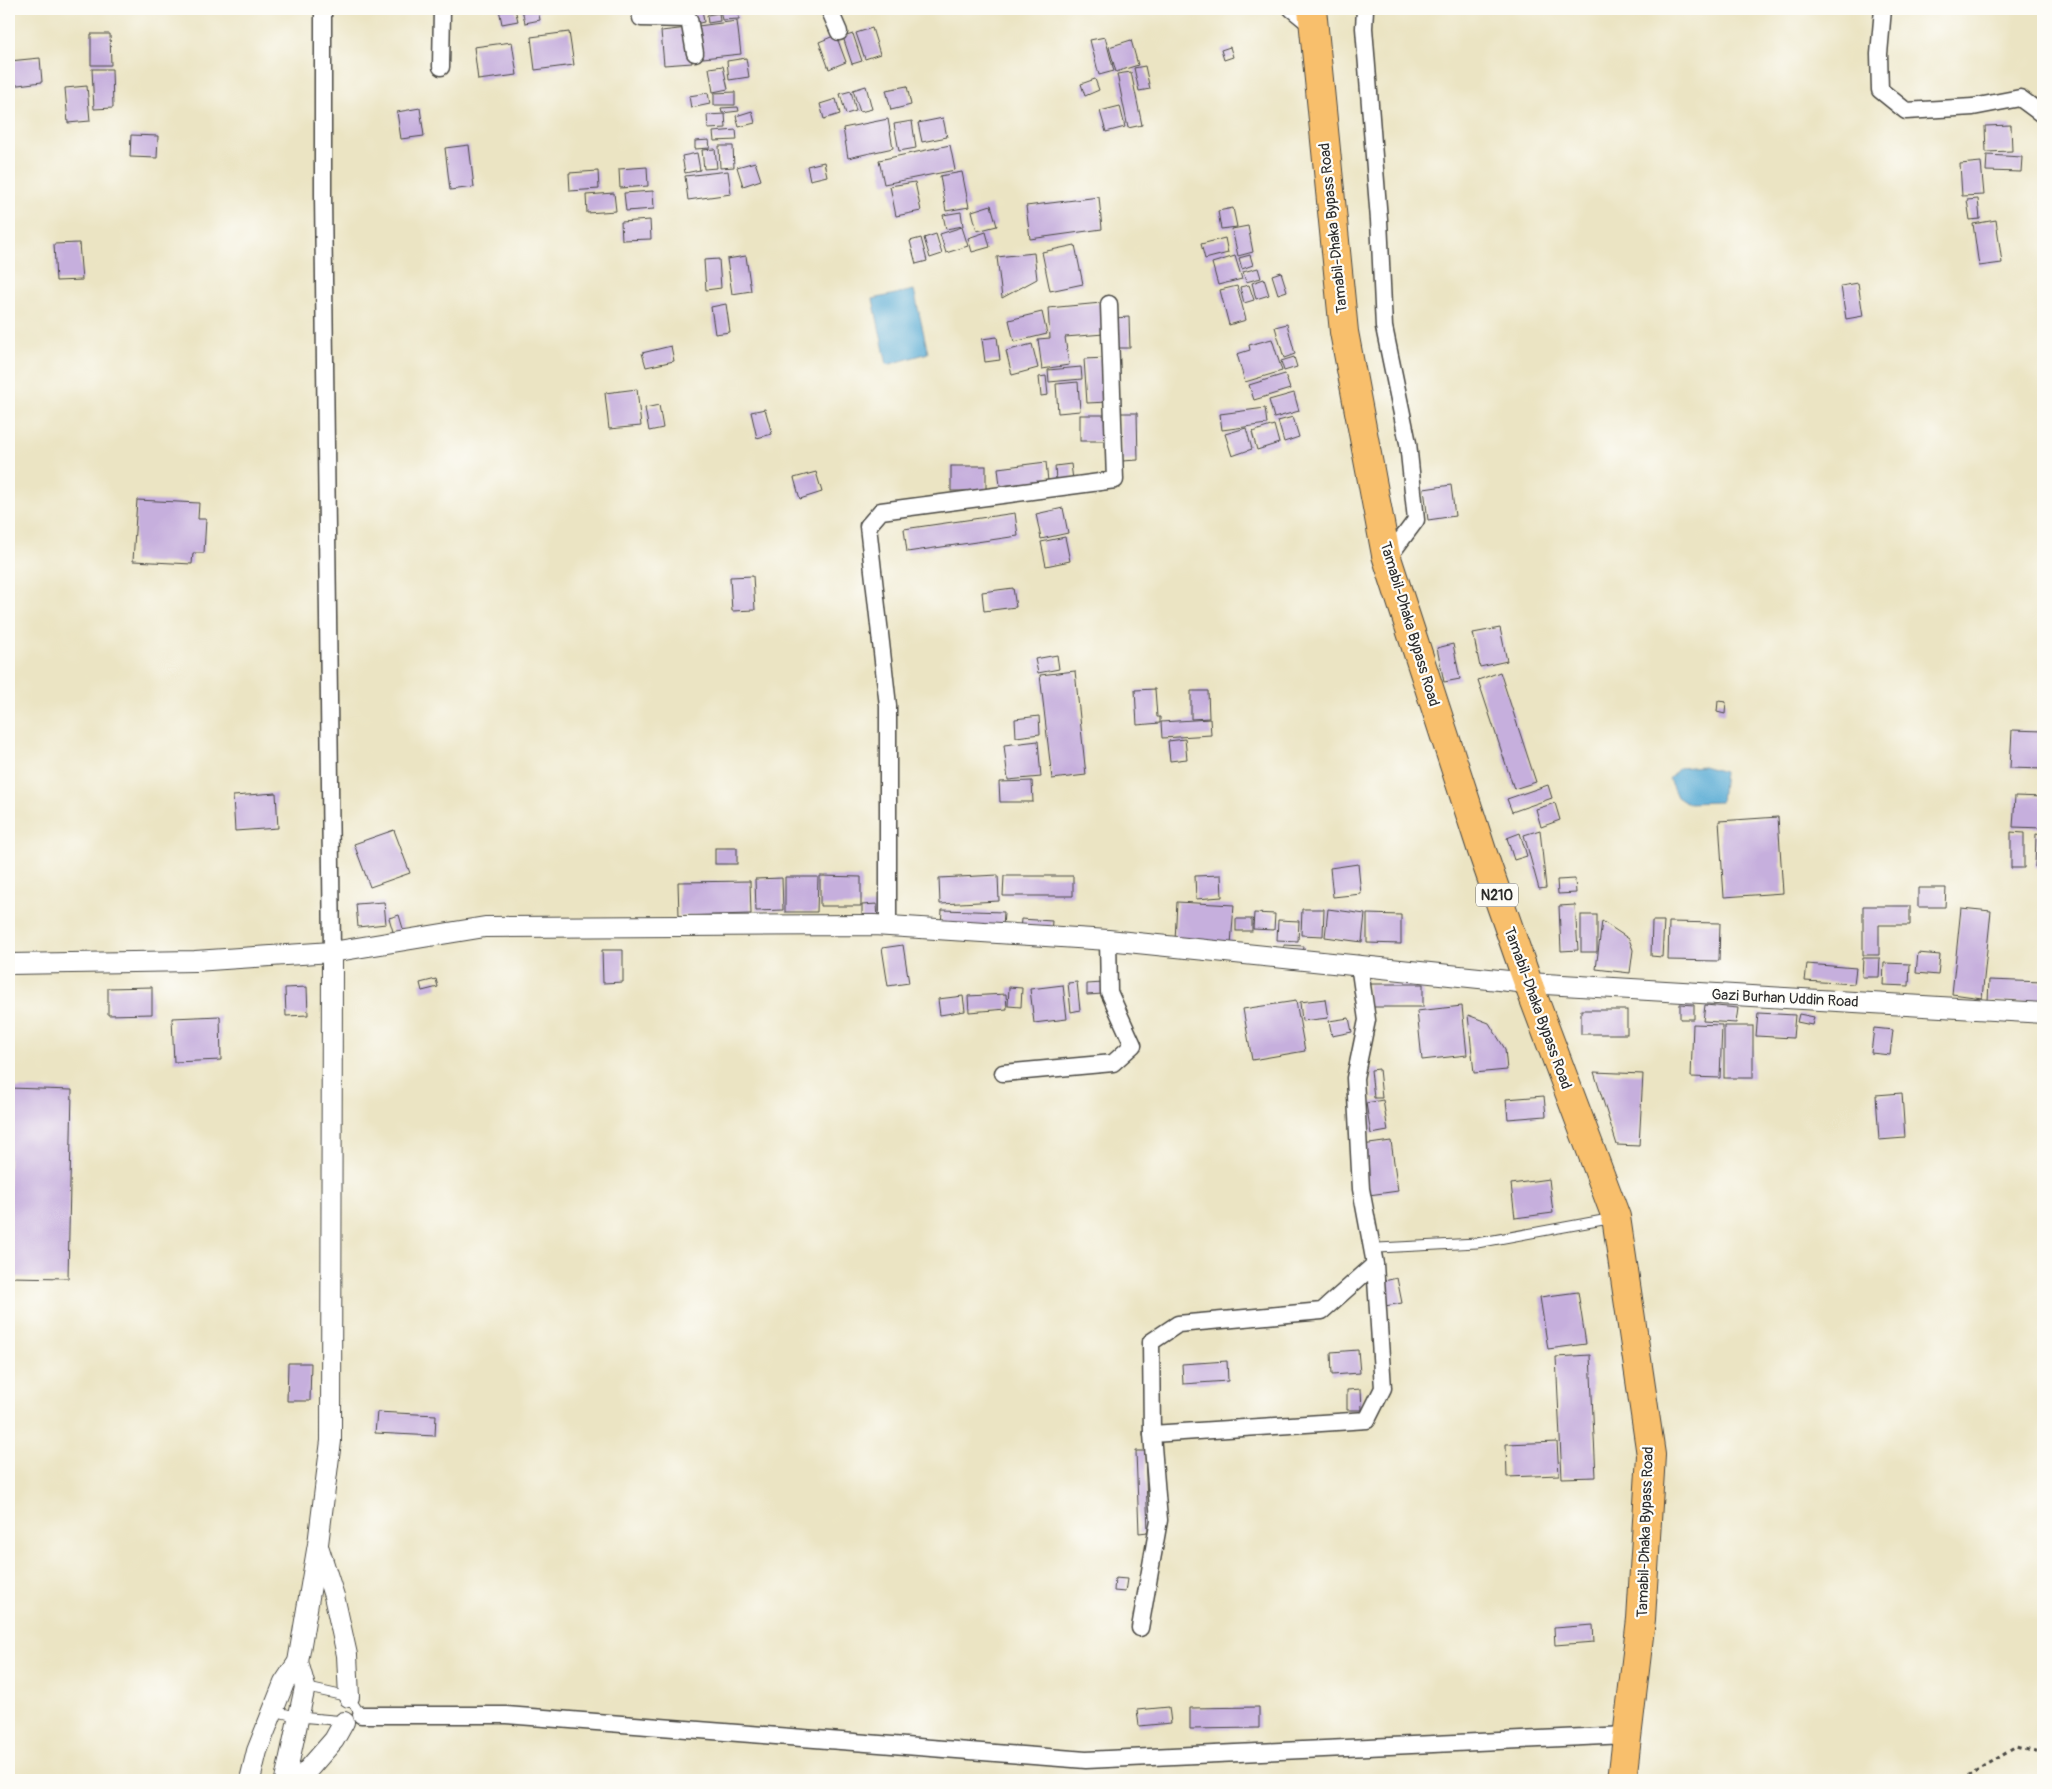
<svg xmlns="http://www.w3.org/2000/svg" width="2052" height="1789" font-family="Pangolin,sans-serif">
<rect width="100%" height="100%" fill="#fdfcf7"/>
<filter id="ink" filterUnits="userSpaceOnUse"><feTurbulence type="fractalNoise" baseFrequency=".02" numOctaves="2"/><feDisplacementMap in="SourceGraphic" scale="10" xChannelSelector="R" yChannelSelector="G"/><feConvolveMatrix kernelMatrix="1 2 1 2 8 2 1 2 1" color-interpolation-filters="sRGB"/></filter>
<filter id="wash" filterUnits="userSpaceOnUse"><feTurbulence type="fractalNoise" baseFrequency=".0096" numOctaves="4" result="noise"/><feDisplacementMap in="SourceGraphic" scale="20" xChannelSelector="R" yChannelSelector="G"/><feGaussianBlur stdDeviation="1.12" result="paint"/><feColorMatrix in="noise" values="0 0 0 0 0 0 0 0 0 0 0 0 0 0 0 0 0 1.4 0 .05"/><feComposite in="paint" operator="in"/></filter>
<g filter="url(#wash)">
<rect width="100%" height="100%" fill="#ebe4c3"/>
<g fill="#59abd4" stroke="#426b80">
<polygon points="914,290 928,353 887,365 873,299"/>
<polygon points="1703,766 1724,772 1721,802 1686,803 1677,797 1669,779 1679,768"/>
</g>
<g id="blocks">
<g fill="#c6afdd">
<polygon points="499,9 515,9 518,21 502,24"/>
<polygon points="522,9 538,9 540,20 525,23"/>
<polygon points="693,9 702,9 704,22 695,24"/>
<polygon points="720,9 738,9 739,19 722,20"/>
<polygon points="719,13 720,21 708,23 707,15"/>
<polygon points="737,21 741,54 703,58 698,26"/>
<polygon points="688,28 692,63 664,65 661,31"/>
<polygon points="872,28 880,54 865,59 856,33"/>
<polygon points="569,32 574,65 535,70 531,37"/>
<polygon points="91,34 110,34 111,65 91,65"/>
<polygon points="853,34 862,61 852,64 843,37"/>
<polygon points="836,35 846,62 829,69 819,42"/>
<polygon points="1105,37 1114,71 1099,75 1090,40"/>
<polygon points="1131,40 1138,65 1116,72 1109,47"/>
<polygon points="512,42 517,75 478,80 474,47"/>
<polygon points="1230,47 1233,57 1224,60 1221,50"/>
<polygon points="40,58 42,82 10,86 9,61"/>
<polygon points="746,58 749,77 729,80 727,61"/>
<polygon points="723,66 728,89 713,92 709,68"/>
<polygon points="1145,66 1150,89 1139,91 1134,68"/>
<polygon points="92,69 112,69 113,108 94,109"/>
<polygon points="1131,72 1142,125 1128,128 1117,74"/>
<polygon points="1095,79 1099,90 1085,96 1081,84"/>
<polygon points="87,86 90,121 68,123 65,88"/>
<polygon points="866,86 872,109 860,112 853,90"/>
<polygon points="907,86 911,105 891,110 886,90"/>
<polygon points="851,91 856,111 846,114 840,94"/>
<polygon points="735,92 735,105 714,105 714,93"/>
<polygon points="708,93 710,104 691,108 689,96"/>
<polygon points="836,99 840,114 824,119 820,104"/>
<polygon points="1120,106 1125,127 1106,132 1100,111"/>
<polygon points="738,107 739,111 722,113 721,108"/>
<polygon points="420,108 424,136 401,139 397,112"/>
<polygon points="752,111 755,123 739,127 736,116"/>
<polygon points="725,114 726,128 708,129 707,115"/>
<polygon points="943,118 947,137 922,142 918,123"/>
<polygon points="888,119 893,148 848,158 843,128"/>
<polygon points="912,121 916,148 899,151 894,124"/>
<polygon points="2011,125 2012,151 1986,152 1985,126"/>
<polygon points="736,130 737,140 714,141 713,132"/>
<polygon points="131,135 158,136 157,158 130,157"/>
<polygon points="709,140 710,148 695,149 695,141"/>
<polygon points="469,145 474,187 450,190 445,148"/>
<polygon points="950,145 955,170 884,184 879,160"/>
<polygon points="719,146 733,146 734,167 720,168"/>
<polygon points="715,149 717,168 704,169 702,150"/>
<polygon points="697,153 700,170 685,173 682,156"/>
<polygon points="1987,155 2022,157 2021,172 1986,171"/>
<polygon points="755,162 761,180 743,186 737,167"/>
<polygon points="824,162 827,176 810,180 807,166"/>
<polygon points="1981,162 1984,195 1962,196 1960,164"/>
<polygon points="647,167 648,186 620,188 619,169"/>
<polygon points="598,171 599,189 570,191 569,173"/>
<polygon points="728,171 731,194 688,200 685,176"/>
<polygon points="962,172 969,207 946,211 940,176"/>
<polygon points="915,182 921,211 896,216 890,186"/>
<polygon points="653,191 654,209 626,211 624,193"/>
<polygon points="614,193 616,211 587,213 586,195"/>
<polygon points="1099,197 1102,229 1030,239 1026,206"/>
<polygon points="1978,199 1980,219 1970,220 1967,200"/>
<polygon points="991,205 997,226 977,231 972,211"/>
<polygon points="1233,208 1237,227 1221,229 1218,211"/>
<polygon points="961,212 963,226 946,229 943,215"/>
<polygon points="650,220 651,239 622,240 621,222"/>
<polygon points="1996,220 2002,263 1979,266 1973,224"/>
<polygon points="1248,226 1253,252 1238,256 1232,229"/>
<polygon points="962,227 968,246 946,253 940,234"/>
<polygon points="986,232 990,247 972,252 968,238"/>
<polygon points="936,234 942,254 930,258 924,238"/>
<polygon points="921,238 927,261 916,264 910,241"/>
<polygon points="1225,238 1228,253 1205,259 1201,244"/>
<polygon points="79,243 82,280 56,281 54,244"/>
<polygon points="1075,245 1083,284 1050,291 1042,252"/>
<polygon points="1034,253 1037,279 1002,298 997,257"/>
<polygon points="1250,255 1253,265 1242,269 1239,258"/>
<polygon points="746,256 751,291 732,294 727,259"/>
<polygon points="1235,256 1242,279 1218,285 1212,263"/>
<polygon points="719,259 721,288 706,290 704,260"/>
<polygon points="1258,268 1261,278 1246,282 1243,272"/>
<polygon points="1281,272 1287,291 1278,294 1272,275"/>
<polygon points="1264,279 1269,295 1256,299 1252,283"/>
<polygon points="1858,283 1863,316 1846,319 1841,286"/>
<polygon points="1249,285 1254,300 1244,303 1240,287"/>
<polygon points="1237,286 1246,320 1229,325 1220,290"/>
<polygon points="1101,303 1104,334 1065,337 1069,365 1042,369 1038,339 1050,338 1048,308"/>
<polygon points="726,304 730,332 715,334 711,307"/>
<polygon points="1042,312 1047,334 1014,342 1009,320"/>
<polygon points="1129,317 1130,348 1116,348 1114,318"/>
<polygon points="1287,324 1295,354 1284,358 1275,327"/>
<polygon points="997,337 1000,360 985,362 982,339"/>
<polygon points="1272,339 1282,371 1245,382 1237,354 1250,350 1249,345"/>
<polygon points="1032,344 1038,368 1012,375 1006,351"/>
<polygon points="671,346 674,361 646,367 642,353"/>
<polygon points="1294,357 1297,367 1284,371 1281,361"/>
<polygon points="1106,358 1108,402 1087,403 1084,359"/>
<polygon points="1081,367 1082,379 1049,382 1048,370"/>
<polygon points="1285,374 1290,389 1254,400 1249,385"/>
<polygon points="1046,376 1048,395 1041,396 1039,377"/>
<polygon points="1078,382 1080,411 1058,413 1056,384"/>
<polygon points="637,389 641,426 609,429 605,393"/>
<polygon points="1294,393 1299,411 1274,418 1269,400"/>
<polygon points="659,405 663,428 649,431 645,408"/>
<polygon points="1265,408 1267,424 1222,430 1220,414"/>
<polygon points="765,409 772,434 757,438 751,412"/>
<polygon points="1121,413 1137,413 1138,460 1122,461"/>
<rect x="1080" y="415" width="25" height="26"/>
<polygon points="1293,417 1299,437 1284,442 1278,421"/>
<polygon points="1274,425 1279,443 1257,450 1252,432"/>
<polygon points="1246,428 1252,449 1232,456 1225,434"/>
<polygon points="1046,462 1048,481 1000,486 998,468"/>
<polygon points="1071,464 1073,480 1056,481 1055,466"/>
<rect x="951" y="466" width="35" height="25"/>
<polygon points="816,472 822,492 800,499 794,478"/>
<polygon points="1451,485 1455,516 1428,520 1424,489"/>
<polygon points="137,500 199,503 198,519 206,519 204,553 193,553 192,564 133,561"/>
<polygon points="1063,508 1068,533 1041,539 1036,514"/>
<polygon points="1015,513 1018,536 907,552 904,529"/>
<polygon points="1065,537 1070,561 1046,566 1041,542"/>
<polygon points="753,576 755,610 732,611 730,577"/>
<polygon points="1013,588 1016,607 984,611 982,592"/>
<polygon points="1500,628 1507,661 1480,667 1473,633"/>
<polygon points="1453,644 1460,679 1444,682 1437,648"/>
<polygon points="1057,655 1059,669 1038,673 1035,659"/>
<polygon points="1075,671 1086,775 1052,779 1040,675"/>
<polygon points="1500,672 1536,782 1514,789 1478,680"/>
<polygon points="1155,689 1157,717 1160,717 1160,723 1137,725 1135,690"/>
<polygon points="1191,691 1208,691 1209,718 1191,719"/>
<polygon points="1718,701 1726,702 1725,714 1717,712"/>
<polygon points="1039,716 1040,734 1016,737 1015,719"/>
<polygon points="1210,719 1211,735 1162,738 1161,722"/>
<polygon points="2012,730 2043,731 2043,769 2010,768"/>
<polygon points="1185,739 1187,759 1170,761 1168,741"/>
<polygon points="1038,741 1041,777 1008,780 1004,745"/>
<polygon points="1032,781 1033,802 1000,802 999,782"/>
<polygon points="1548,785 1552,798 1512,812 1507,799"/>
<polygon points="276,793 278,828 235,831 233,796"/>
<polygon points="2015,796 2043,797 2043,828 2013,827"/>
<polygon points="1555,803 1560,820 1541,827 1536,809"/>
<polygon points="1778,817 1783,893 1724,897 1719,821"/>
<polygon points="394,830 410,873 370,887 354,844"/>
<polygon points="1540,830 1546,888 1539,889 1524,835"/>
<polygon points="2011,832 2024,833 2024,868 2011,868"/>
<polygon points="1520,833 1527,856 1514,860 1507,838"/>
<polygon points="2036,834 2043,835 2042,868 2035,867"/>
<rect x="715" y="848" width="22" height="16"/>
<polygon points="1358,864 1361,894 1333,897 1330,868"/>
<polygon points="998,875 999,901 940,904 939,878"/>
<polygon points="1221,875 1222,897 1196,899 1195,876"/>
<polygon points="820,876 861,877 861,906 820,906"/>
<polygon points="1004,876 1073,876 1073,896 1003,896"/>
<polygon points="785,877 818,877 817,912 785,912"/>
<polygon points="782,878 783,910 756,911 755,879"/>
<polygon points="1575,879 1576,893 1558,894 1557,880"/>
<polygon points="750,881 751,914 679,916 678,882"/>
<polygon points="1918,888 1946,888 1945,907 1918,907"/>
<polygon points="384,902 386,924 358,927 356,904"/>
<polygon points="1177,902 1234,905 1231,945 1175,941"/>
<polygon points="877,904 878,920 862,921 862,905"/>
<polygon points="1575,905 1578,950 1561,951 1559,906"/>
<polygon points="1863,906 1910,906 1910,925 1879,925 1879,955 1863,955"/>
<polygon points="1961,908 1991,911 1982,998 1952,994"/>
<polygon points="1302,909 1324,909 1323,936 1301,935"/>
<polygon points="1328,909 1365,914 1362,942 1325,937"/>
<polygon points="942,910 1004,912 1003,929 941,926"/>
<polygon points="1254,913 1275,914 1274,930 1253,929"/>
<polygon points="1367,914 1401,915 1401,944 1367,943"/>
<polygon points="399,915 404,932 394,935 389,918"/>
<rect x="1581" y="915" width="16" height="37"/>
<polygon points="1021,919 1052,921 1051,933 1020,931"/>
<rect x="1236" y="919" width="16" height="12"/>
<polygon points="1278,920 1299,921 1298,941 1277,940"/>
<polygon points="1602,921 1629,939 1633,950 1630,973 1596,969"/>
<polygon points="1652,921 1664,921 1662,957 1651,956"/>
<polygon points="1669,922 1720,923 1719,961 1668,960"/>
<polygon points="903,945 909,983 888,986 882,948"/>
<polygon points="1284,945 1304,946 1303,956 1284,955"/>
<polygon points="602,950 623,950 623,982 603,983"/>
<polygon points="1918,953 1940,955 1938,975 1916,973"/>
<polygon points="1863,958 1880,958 1879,977 1862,977"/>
<polygon points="1884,963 1910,964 1909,986 1883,985"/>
<polygon points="1807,964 1856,968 1854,984 1805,981"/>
<polygon points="436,979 438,987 422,991 420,983"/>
<polygon points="1989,980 2043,982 2043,1003 1988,1001"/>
<polygon points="1077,982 1080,1010 1071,1012 1068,983"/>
<polygon points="1103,983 1103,994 1087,995 1087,984"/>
<rect x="1368" y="984" width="55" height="23"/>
<polygon points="1063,985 1067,1019 1034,1023 1030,989"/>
<polygon points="152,987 152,1014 108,1015 108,988"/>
<polygon points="307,987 308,1015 286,1016 285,988"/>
<polygon points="1009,987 1022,988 1021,1007 1008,1006"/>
<polygon points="1006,994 1007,1009 969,1012 968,996"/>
<polygon points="963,996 965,1011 940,1015 938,999"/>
<polygon points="1325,999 1328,1018 1302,1021 1300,1002"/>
<polygon points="1296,1001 1305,1051 1252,1060 1243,1009"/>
<polygon points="1680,1004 1694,1005 1694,1019 1680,1019"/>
<polygon points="1705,1005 1738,1008 1736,1023 1703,1021"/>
<polygon points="1462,1006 1467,1055 1422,1060 1417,1011"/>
<rect x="1581" y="1010" width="46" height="24"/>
<polygon points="1758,1013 1795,1015 1793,1038 1756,1036"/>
<polygon points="1799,1014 1814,1017 1812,1025 1797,1022"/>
<polygon points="1468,1015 1489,1023 1505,1049 1507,1070 1474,1073"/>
<polygon points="220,1016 221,1060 174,1062 172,1018"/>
<polygon points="1349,1018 1352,1032 1332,1036 1329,1021"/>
<polygon points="1693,1024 1722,1025 1720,1078 1691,1077"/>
<rect x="1724" y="1026" width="29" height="52"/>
<polygon points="1874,1028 1893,1030 1890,1055 1871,1053"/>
<polygon points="1379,1069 1382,1098 1374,1098 1371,1070"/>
<polygon points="1594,1072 1643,1074 1639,1146 1617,1145"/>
<polygon points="9,1088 72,1090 68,1278 9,1277"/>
<polygon points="1902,1093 1905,1138 1879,1140 1876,1095"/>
<polygon points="1544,1096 1546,1116 1508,1119 1506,1099"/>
<polygon points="1383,1100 1388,1131 1371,1134 1366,1103"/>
<polygon points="1391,1141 1398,1191 1369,1195 1362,1145"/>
<polygon points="1549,1179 1553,1213 1515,1218 1511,1184"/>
<polygon points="1397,1278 1402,1303 1385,1306 1380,1282"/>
<polygon points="1578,1292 1586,1344 1548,1349 1540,1297"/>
<polygon points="1358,1350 1360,1373 1332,1375 1331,1352"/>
<polygon points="1590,1355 1596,1477 1562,1478 1556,1357"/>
<polygon points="1227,1361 1228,1381 1183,1384 1182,1364"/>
<polygon points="288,1363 311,1363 310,1401 287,1401"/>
<polygon points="1361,1389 1362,1410 1347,1410 1347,1390"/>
<polygon points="377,1412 436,1415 435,1436 375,1433"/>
<polygon points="1557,1442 1559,1475 1507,1477 1506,1444"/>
<polygon points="1136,1451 1145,1451 1148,1532 1139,1533"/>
<polygon points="1115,1578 1127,1579 1125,1592 1114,1591"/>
<polygon points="1593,1625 1594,1642 1555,1645 1554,1628"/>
<polygon points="1169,1707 1171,1723 1139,1726 1137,1710"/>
<polygon points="1259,1707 1259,1728 1190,1729 1190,1708"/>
</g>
</g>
</g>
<g filter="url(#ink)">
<use href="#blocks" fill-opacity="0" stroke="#484742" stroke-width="1"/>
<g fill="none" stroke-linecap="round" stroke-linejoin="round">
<defs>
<g id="service">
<polyline points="1378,1248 1477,1243 1614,1218"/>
<polyline points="304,1687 349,1697 361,1715 360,1715"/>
<polyline points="274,1711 299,1717 345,1721"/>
</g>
<g id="minor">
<polyline points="323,9 323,195 332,952"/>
<polyline points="640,9 641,18 689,19 695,53"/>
<polyline points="829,9 839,32"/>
<polyline points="1292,9 1314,27"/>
<polyline points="1365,9 1364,28 1379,220 1384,327 1408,443 1416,520 1387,559"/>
<polyline points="1883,9 1879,54 1880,90 1906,111 1973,107 2020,98 2043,115"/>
<polyline points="441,67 442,9"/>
<polyline points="888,926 888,706 868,526 881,511 1115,480 1109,304"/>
<polyline points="1359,964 1367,1020 1355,1078 1361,1189 1375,1264 1322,1311 1178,1324 1151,1342 1152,1434 1367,1420 1383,1388 1375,1264"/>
<polyline points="1003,1073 1113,1063 1133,1045 1109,992 1108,940"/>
<polyline points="1140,1628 1159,1520 1152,1434"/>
<polyline points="361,1715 506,1715 1086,1760 1627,1735"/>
</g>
<g id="tertiary">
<polyline points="9,964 195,961 332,952 485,927 874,925 1108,940 1528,983 2043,1013"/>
<polyline points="319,1549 334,1596 347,1655 349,1697"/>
<polyline points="250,1780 257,1751 284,1683 298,1662 318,1544 331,1441 332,952"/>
<polyline points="285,1780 305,1687 298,1662"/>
<polyline points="299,1780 334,1740 344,1722"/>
</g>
<polyline id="trunk" points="1312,9 1344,332 1386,555 1482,851 1528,983 1616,1217 1651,1455 1641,1619 1622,1780"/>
</defs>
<use href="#service" stroke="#484742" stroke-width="11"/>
<use href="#minor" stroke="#484742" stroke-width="19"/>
<use href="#tertiary" stroke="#484742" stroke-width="22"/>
<use href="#trunk" stroke="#484742" stroke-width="30"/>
<polyline stroke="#484742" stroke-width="3" stroke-dasharray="4 4" stroke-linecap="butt" points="1962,1780 2016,1747 2043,1754"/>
<use href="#service" stroke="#fff" stroke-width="9"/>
<use href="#minor" stroke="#fff" stroke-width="16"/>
<use href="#tertiary" stroke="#fff" stroke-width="20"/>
<use href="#trunk" stroke="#f8bf6c" stroke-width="28"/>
</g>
</g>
<g text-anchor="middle" stroke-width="4.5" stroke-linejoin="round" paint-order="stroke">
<rect fill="#fdfcf7" stroke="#6a6a68" stroke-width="1" x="1476" y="883.5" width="42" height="23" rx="4"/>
<g font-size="14" font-weight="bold" fill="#2b2b2b">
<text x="1497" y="900">N210</text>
</g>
<g font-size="15" fill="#2b2b2b" stroke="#fdfcf7">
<text transform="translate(1333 228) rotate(-96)" y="5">Tamabil-Dhaka Bypass Road</text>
<text transform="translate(1410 624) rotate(73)" y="5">Tamabil-Dhaka Bypass Road</text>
<text transform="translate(1785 998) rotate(3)" y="5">Gazi Burhan Uddin Road</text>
<text transform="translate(1538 1008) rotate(70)" y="5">Tamabil-Dhaka Bypass Road</text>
<text transform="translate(1645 1532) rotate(-88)" y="5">Tamabil-Dhaka Bypass Road</text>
</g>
</g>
<rect width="2052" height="1789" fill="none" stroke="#fdfcf7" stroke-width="30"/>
</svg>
